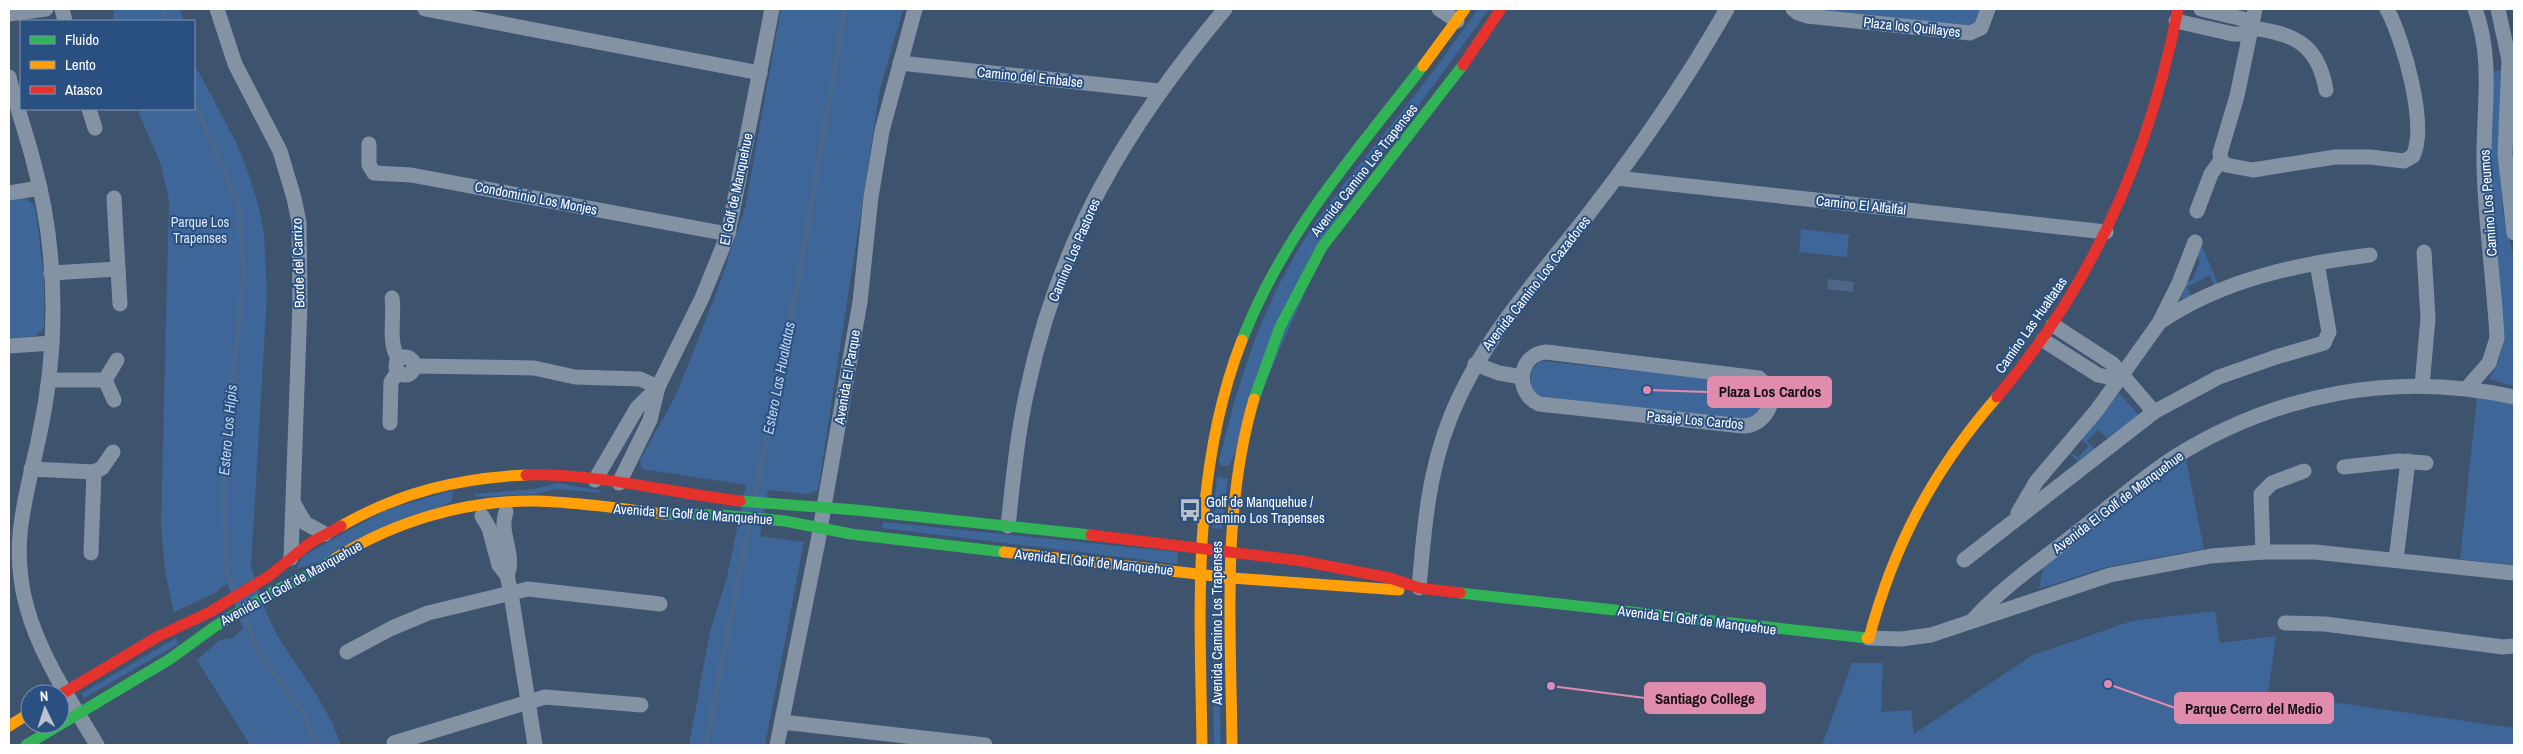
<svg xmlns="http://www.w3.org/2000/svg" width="2523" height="754" font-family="'Archivo Narrow',sans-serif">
<rect width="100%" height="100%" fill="#3e536e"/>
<g fill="#3f6698">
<polygon points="114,9 180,9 183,21 113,21"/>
<polygon points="781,9 903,9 880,89 818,490 808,494 768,490 760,536 804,542 765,745 689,745 710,631 727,577 746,485 642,469 640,460 675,397 693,353 721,280 745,208"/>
<path d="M1478,9H1489L1411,116L1348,194L1229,466H1221L1219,461C1237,385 1260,312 1301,245C1330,198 1367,156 1401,113C1428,79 1453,44 1478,9Z"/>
<polygon points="1816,9 1981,9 1978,21 1968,26"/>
<polygon points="194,63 237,144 248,172 258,204 264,234 267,294 251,567 266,612 278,637 316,694 332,722 341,745 250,745 197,660 220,640 232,638 243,629 227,583 215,593 174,612 165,571 161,526 169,200 160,162 137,109 194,109"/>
<polygon points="2504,70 2498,139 2503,211 2514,259 2514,386 2489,379 2498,363 2503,344 2500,278 2493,201 2490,125 2494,71"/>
<polygon points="25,198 35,206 44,277 44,328 36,336 9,338 9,201"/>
<polygon points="1801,229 1849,235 1847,257 1799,252"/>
<polygon points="2202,246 2218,284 2214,286 2210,275 2187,287 2191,297 2181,299 2186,283 2193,279 2200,261 2197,255"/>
<path d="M1541,361L1751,383L1763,389C1767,402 1760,415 1747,419L1540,398L1530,387L1532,369Z"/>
<polygon points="2119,393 2139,415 2107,438 2098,430 2087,441 2095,449 2078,461 2070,454 2065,460 2062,459 2069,452 2078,457 2089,446 2081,439"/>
<polygon points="2477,397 2514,404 2514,565 2460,559"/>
<polygon points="2186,460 2204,549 2107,567 2039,589 2043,568 2150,485"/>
<polygon points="1217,477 1228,479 1222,529 1212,528"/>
<polygon points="558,483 601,491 601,493 556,489 536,494 475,497 474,494 534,489"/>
<polygon points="454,490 451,502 313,564 296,569 303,556 386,510"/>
<polygon points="883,522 1178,552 1177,564 882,528"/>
<polygon points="1212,587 1215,587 1221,745 1214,745"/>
<polygon points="2215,611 2220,643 2276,636 2268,693 2514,728 2514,745 1822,745 1852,663 1883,663 1881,712 1911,710 1914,734 2033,655 2132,621"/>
<polygon points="176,638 178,644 84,698 82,693"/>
</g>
<polygon fill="#4d6789" points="1828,279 1854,282 1853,292 1827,289"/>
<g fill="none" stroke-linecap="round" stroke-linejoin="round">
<g stroke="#4d6789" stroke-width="4">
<polyline points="163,9 166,21"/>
<polyline points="194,101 238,203 244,271 223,476 227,573 234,590"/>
<polyline points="755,496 797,287 845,9"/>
<polyline points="245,617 260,654 304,714 317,745"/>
<polyline points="706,745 749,525"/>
</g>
<g stroke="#8493a4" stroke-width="15">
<polyline points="62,9 65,21"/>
<polyline points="217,9 235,64 280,151 294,198 299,222 300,303 291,558"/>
<polyline points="425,9 760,73"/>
<polyline points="1439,9 1457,21"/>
<polyline points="1793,9 1798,13 1807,16 1970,33 1981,28 1988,9"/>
<polyline points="2201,9 2243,19 2251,28"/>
<path d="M2255,9L2237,96L2220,153L2221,160L2226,165L2253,170L2335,157H2370L2404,161L2413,156C2428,124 2403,39 2387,9"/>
<polyline points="2498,9 2509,60 2505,154 2514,233"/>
<polyline points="9,14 46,9"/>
<path d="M2176,21L2233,34H2242L2251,28C2294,33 2318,44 2326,90"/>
<polyline points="900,63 1159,91"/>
<path d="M9,77C16,106 27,135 34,164C47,211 53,261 53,310C53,353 48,395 39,437C26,499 9,543 27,608C41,658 71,701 97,745"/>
<polyline points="89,109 95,128"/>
<polyline points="369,144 369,165 374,173 411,175 728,234"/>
<polyline points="1616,178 2106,232"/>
<polyline points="9,193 40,188"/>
<polyline points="114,198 120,304"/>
<polyline points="2197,211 2211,174 2221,160"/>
<polyline points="51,273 118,269"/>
<path d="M392,298C395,316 387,344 399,359"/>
<path d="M2160,322C2222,280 2297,264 2370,255"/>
<polyline points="2053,325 2113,364 2154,412"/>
<polyline points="2043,340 2098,375 2108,377 2121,375"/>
<polyline points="9,346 52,343"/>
<path d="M1546,352L1759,378L1770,388C1776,405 1762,426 1743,426L1539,404C1514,393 1518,354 1546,352Z"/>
<circle cx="405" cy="366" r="9"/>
<polyline points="1475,364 1499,373 1522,377"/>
<polyline points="414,366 534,368 575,377 640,379 658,387"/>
<polyline points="49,380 105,380"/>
<polyline points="105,380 117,360"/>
<polyline points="105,380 114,400"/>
<polyline points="2422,386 2428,318 2424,252"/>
<path d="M2467,388L2489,363L2497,338C2494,280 2485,222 2484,163C2483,111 2494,60 2475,9"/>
<polyline points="390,423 391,382 398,371"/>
<polyline points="2344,467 2399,461 2426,463"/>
<polyline points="31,469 94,472 102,468 113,452"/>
<polyline points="595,480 637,408 658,387"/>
<polyline points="619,483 650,420 658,387 702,298 728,234 772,9"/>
<polyline points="294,504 305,523 325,534"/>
<path d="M506,512C498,533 516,555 507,575"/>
<polyline points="2018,513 2036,482 2097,410 2159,323 2179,283 2195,242"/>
<polyline points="482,516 489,528 499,565 507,575 511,594 535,745"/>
<path d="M1008,526C1013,481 1017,436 1027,391C1059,239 1126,127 1225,9"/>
<polyline points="2263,552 2261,494 2272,483 2304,471"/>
<polyline points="91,553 94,472"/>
<polyline points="1964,560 2154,412 2219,377 2276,357 2324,343 2329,332 2317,263"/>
<polyline points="2396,560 2408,461"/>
<path d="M1419,588C1424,530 1428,475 1449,421C1480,341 1538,279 1590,212C1640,148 1687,79 1727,9"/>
<path d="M1973,620C2004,585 2044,559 2080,530C2111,506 2141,479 2173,458C2276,393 2396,371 2514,397"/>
<polyline points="2285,623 2325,624 2503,647 2514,646"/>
<polyline points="1869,638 1901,639 1931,635 2110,575 2211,556 2263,552 2315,552 2514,573"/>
<polyline points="347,652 392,628 428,613 528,589 660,604"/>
<polyline points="782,722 985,745"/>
<polyline points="394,743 545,697 641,705"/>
<polyline points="777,745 818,541 860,302 871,197 882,131 915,9"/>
</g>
<g stroke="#30b455" stroke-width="11">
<path d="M1242,340C1285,231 1352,157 1423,66"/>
<polyline points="1254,399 1280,327 1322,247 1463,65"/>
<polyline points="740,501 856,510 1091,535"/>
<polyline points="665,514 720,515 785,521 851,534 1004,552"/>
<polyline points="1460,593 1867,638"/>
<polyline points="26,745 170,659 214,627 274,591 311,574 336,558"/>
</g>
<g stroke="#ff9f0a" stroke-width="11">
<polyline points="1423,66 1465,9"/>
<path d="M341,526C401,492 459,478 526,475"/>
<polyline points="1004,552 1232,578 1399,590"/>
<path d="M336,558C395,521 466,500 536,501C579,502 623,509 665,514"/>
<path d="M1867,638H1869C1894,544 1933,471 1997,397"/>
<polyline points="9,726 30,713"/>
<path d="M1202,745C1200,608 1191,471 1242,340"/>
<path d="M1232,745C1231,630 1221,511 1254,399"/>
</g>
<g stroke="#e5322d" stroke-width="11">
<polyline points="1463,65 1501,9"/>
<path d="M1997,397C2093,285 2150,153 2178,9"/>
<path d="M526,475C598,473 670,493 740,501"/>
<polyline points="1091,535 1302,561 1390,578 1419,588 1460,593"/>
<polyline points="60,695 157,637 210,612 269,576 310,543 341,526"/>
</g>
</g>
<defs>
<symbol id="bus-bare" viewBox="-9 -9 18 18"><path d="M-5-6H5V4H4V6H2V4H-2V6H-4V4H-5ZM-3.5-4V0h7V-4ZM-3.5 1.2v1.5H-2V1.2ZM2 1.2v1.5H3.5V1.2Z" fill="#bbc3cc" stroke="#2a5082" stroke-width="2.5" paint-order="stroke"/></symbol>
</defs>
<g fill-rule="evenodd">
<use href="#bus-bare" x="1174" y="494" width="32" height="32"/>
</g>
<g text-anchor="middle" stroke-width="4" stroke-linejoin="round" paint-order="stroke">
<g font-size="14" fill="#fff" stroke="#2a5082">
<text transform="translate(1912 27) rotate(6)" y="5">Plaza los Quillayes</text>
<text transform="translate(1030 77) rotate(6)" y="5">Camino del Embalse</text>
<text transform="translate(1364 170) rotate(-52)" y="5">Avenida Camino Los Trapenses</text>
<text transform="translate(736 189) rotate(-78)" y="5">El Golf de Manquehue</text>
<text transform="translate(536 198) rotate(11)" y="5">Condominio Los Monjes</text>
<text transform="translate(2488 203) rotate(-94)" y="5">Camino Los Peumos</text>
<text transform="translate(1861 205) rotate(6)" y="5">Camino El Alfalfal</text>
<text transform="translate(1074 250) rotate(-67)" y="5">Camino Los Pastores</text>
<text transform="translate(298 263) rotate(-92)" y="5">Borde del Carrizo</text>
<text transform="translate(1536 283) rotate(-52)" y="5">Avenida Camino Los Cazadores</text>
<text transform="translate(2031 325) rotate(-55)" y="5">Camino Las Hualtatas</text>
<text transform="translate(847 377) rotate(-80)" y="5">Avenida El Parque</text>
<text transform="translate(1695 420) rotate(5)" y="5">Pasaje Los Cardos</text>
<text transform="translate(2118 502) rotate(-37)" y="5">Avenida El Golf de Manquehue</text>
<text transform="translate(693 514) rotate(4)" y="5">Avenida El Golf de Manquehue</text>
<text transform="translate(1094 562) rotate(6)" y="5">Avenida El Golf de Manquehue</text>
<text transform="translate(291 583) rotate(-29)" y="5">Avenida El Golf de Manquehue</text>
<text transform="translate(1697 620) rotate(7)" y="5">Avenida El Golf de Manquehue</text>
<text transform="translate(1217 623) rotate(-90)" y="5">Avenida Camino Los Trapenses</text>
</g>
<g font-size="14" fill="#d6e4f5" stroke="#2a5082">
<text x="200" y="227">Parque Los<tspan x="200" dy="16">Trapenses</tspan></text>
</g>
<g font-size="14" fill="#fff" stroke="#2a5082" text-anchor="start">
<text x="1206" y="507">Golf de Manquehue /<tspan x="1206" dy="16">Camino Los Trapenses</tspan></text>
</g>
<g font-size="15" font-style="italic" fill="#bed4ed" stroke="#2a5082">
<text transform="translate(779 378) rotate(-79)" y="5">Estero Las Hualtatas</text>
<text transform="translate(228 430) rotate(-85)" y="5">Estero Los Hipis</text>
</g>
</g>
<path fill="none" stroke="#e08cad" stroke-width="2" d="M1647 390L1708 392M1551 686L1645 698M2108 684L2175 708"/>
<g fill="#e08cad" stroke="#2a5082" stroke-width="2">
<circle cx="1647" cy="390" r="5"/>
<circle cx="1551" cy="686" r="5"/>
<circle cx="2108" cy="684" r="5"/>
</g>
<g fill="#e08cad" stroke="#e08cad" stroke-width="2">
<rect x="1708" y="377" width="123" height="30" rx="5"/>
<rect x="1645" y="683" width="120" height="30" rx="5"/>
<rect x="2175" y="693" width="158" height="30" rx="5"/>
</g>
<g font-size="15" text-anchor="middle" font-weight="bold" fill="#111">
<text x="1770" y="397">Plaza Los Cardos</text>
<text x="1705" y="704">Santiago College</text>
<text x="2254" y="714">Parque Cerro del Medio</text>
</g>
<rect width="2523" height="754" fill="none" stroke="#ffffff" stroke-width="20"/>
<rect x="20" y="20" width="175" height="90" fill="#2a5082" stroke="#7f96b4"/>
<rect x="30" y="36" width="25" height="8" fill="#30b455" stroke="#7f96b4"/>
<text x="65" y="45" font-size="15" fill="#ffffff">Fluido</text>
<rect x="30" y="61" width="25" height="8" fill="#ff9f0a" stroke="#7f96b4"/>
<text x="65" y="70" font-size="15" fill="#ffffff">Lento</text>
<rect x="30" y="86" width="25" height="8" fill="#e5322d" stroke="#7f96b4"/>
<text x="65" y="95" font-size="15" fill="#ffffff">Atasco</text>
<g transform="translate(45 709) rotate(356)"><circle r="24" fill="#2a5082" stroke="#7f96b4"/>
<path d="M0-4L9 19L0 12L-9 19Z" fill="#bbc3cc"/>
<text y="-8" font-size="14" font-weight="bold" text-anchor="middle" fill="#ffffff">N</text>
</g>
</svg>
